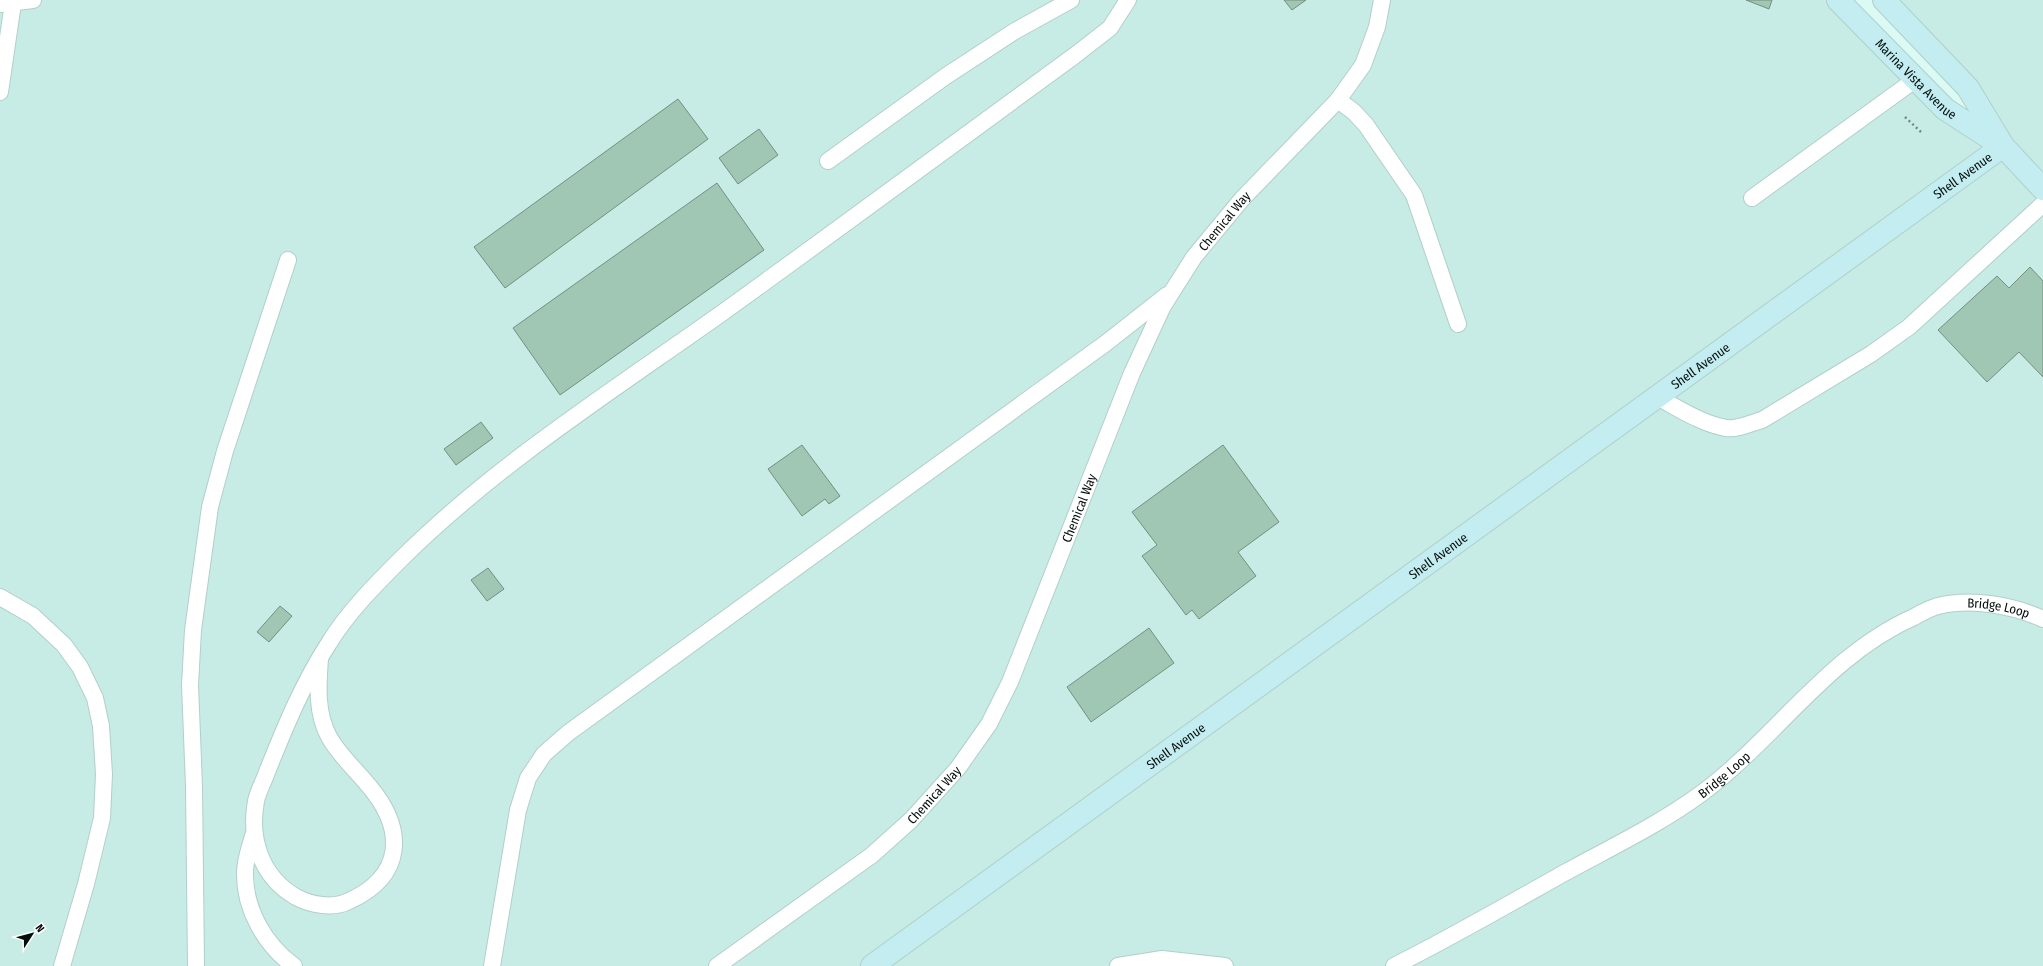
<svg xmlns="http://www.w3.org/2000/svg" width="2043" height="966" font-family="'Fira Sans Condensed',sans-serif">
<rect width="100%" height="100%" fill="#dcfaf4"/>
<polygon fill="#c6ece5" points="0,0 1838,0 2002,146 1884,0 2043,0 2043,966 0,966"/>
<g fill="#a0c7b3" stroke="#778e82">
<polygon points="1284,0 1306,0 1292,10"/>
<polygon points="1746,0 1772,0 1769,9"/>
<polygon points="678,99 708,139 505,288 474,247"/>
<polygon points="759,129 778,155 738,184 719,158"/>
<polygon points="717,183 764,250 560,395 513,328"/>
<polygon points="2030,267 2043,281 2043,377 2019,352 1987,382 1938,330 1997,276 2009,288"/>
<polygon points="481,422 493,438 456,465 444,449"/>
<polygon points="802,445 840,496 829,504 825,499 802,516 768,469"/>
<polygon points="1223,445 1279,522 1238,552 1256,576 1199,619 1192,610 1186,615 1142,556 1157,545 1132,512"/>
<polygon points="488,568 504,589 487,601 471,580"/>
<polygon points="280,606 292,616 269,642 257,632"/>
<polygon points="1149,628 1174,663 1091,722 1067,687"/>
</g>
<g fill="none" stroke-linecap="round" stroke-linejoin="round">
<defs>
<g id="lane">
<polyline points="0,4 33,0"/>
<polyline points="0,92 13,3"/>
<polyline points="1338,100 1354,112 1366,125 1414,195 1458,324"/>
<polyline points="828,161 946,76 1015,31 1071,0"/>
<polyline points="1752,198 1916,79"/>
<path d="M1657,397C1678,408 1702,424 1726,428C1737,430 1751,423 1762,420L1871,354L1909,327L2043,204"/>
<polyline points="0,597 33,616 64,645 80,667 95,698 101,726 104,774 102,818 86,884 62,966"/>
<path d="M320,659C318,685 316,713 329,737C339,755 356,770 369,786C406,830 404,876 349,901C333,909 311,905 296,897C261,877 249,839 256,801C258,791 264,781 267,772C285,727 303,683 329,643C348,612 375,585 401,559C497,464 612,391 722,313C840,228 957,141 1074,56L1110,28L1128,0"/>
<path d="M253,836C250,847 245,860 245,872C244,909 265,945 294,966"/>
<polyline points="196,966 194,786 190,685 193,630 210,507 225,451 288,260"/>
<polyline points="492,966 518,810 528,778 544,754 568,733 1106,343 1167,295"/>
<path id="s1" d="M717,966L872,855L911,820L958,768L989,724L1010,682L1132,373L1163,306L1194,257L1242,199L1338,100L1363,65L1377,27L1382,0"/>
<polyline points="1118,966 1162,959 1225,966"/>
<path id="s2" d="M1394,966C1452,937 1509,904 1566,872C1612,847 1660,824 1702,793C1775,739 1829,654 1914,617C1921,613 1930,608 1938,606C1972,598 2012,605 2043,619"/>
</g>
<g id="secondary">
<path id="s3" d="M1838,0L1945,109L1999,144"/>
<polyline points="1884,0 1968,88 2003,146 2043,189"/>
<path id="s4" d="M872,966L2003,146"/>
</g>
</defs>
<use href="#lane" stroke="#b2cfc9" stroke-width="18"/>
<use href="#secondary" stroke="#b2cfc9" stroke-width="24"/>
<polyline stroke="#748884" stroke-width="2.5" stroke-dasharray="2 3" stroke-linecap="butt" points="1905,117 1921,132"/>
<use href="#lane" stroke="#fff" stroke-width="16"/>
<use href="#secondary" stroke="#c3edf1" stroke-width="22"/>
</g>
<g text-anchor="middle" stroke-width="3" stroke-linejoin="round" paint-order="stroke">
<g font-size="13" fill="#050e0c" stroke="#fff">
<text dy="5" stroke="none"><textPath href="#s3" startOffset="111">Marina Vista Avenue</textPath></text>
<text dy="5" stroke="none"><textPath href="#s4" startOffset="1347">Shell Avenue</textPath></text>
<text dy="5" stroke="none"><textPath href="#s1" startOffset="925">Chemical Way</textPath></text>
<text dy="5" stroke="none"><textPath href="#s4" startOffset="1023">Shell Avenue</textPath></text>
<text dy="5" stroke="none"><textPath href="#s1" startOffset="601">Chemical Way</textPath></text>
<text dy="5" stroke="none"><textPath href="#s4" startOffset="699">Shell Avenue</textPath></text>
<text dy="5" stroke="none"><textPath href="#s2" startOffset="718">Bridge Loop</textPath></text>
<text dy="5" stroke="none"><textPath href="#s4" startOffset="375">Shell Avenue</textPath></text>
<text dy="5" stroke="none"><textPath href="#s2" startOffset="382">Bridge Loop</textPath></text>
<text dy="5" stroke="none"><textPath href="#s1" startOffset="277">Chemical Way</textPath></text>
</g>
</g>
<g transform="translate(32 934) rotate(54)" stroke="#ffffff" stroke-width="3" paint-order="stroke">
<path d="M0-3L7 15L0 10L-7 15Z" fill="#050e0c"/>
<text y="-6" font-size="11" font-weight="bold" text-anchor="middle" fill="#050e0c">N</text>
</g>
</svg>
